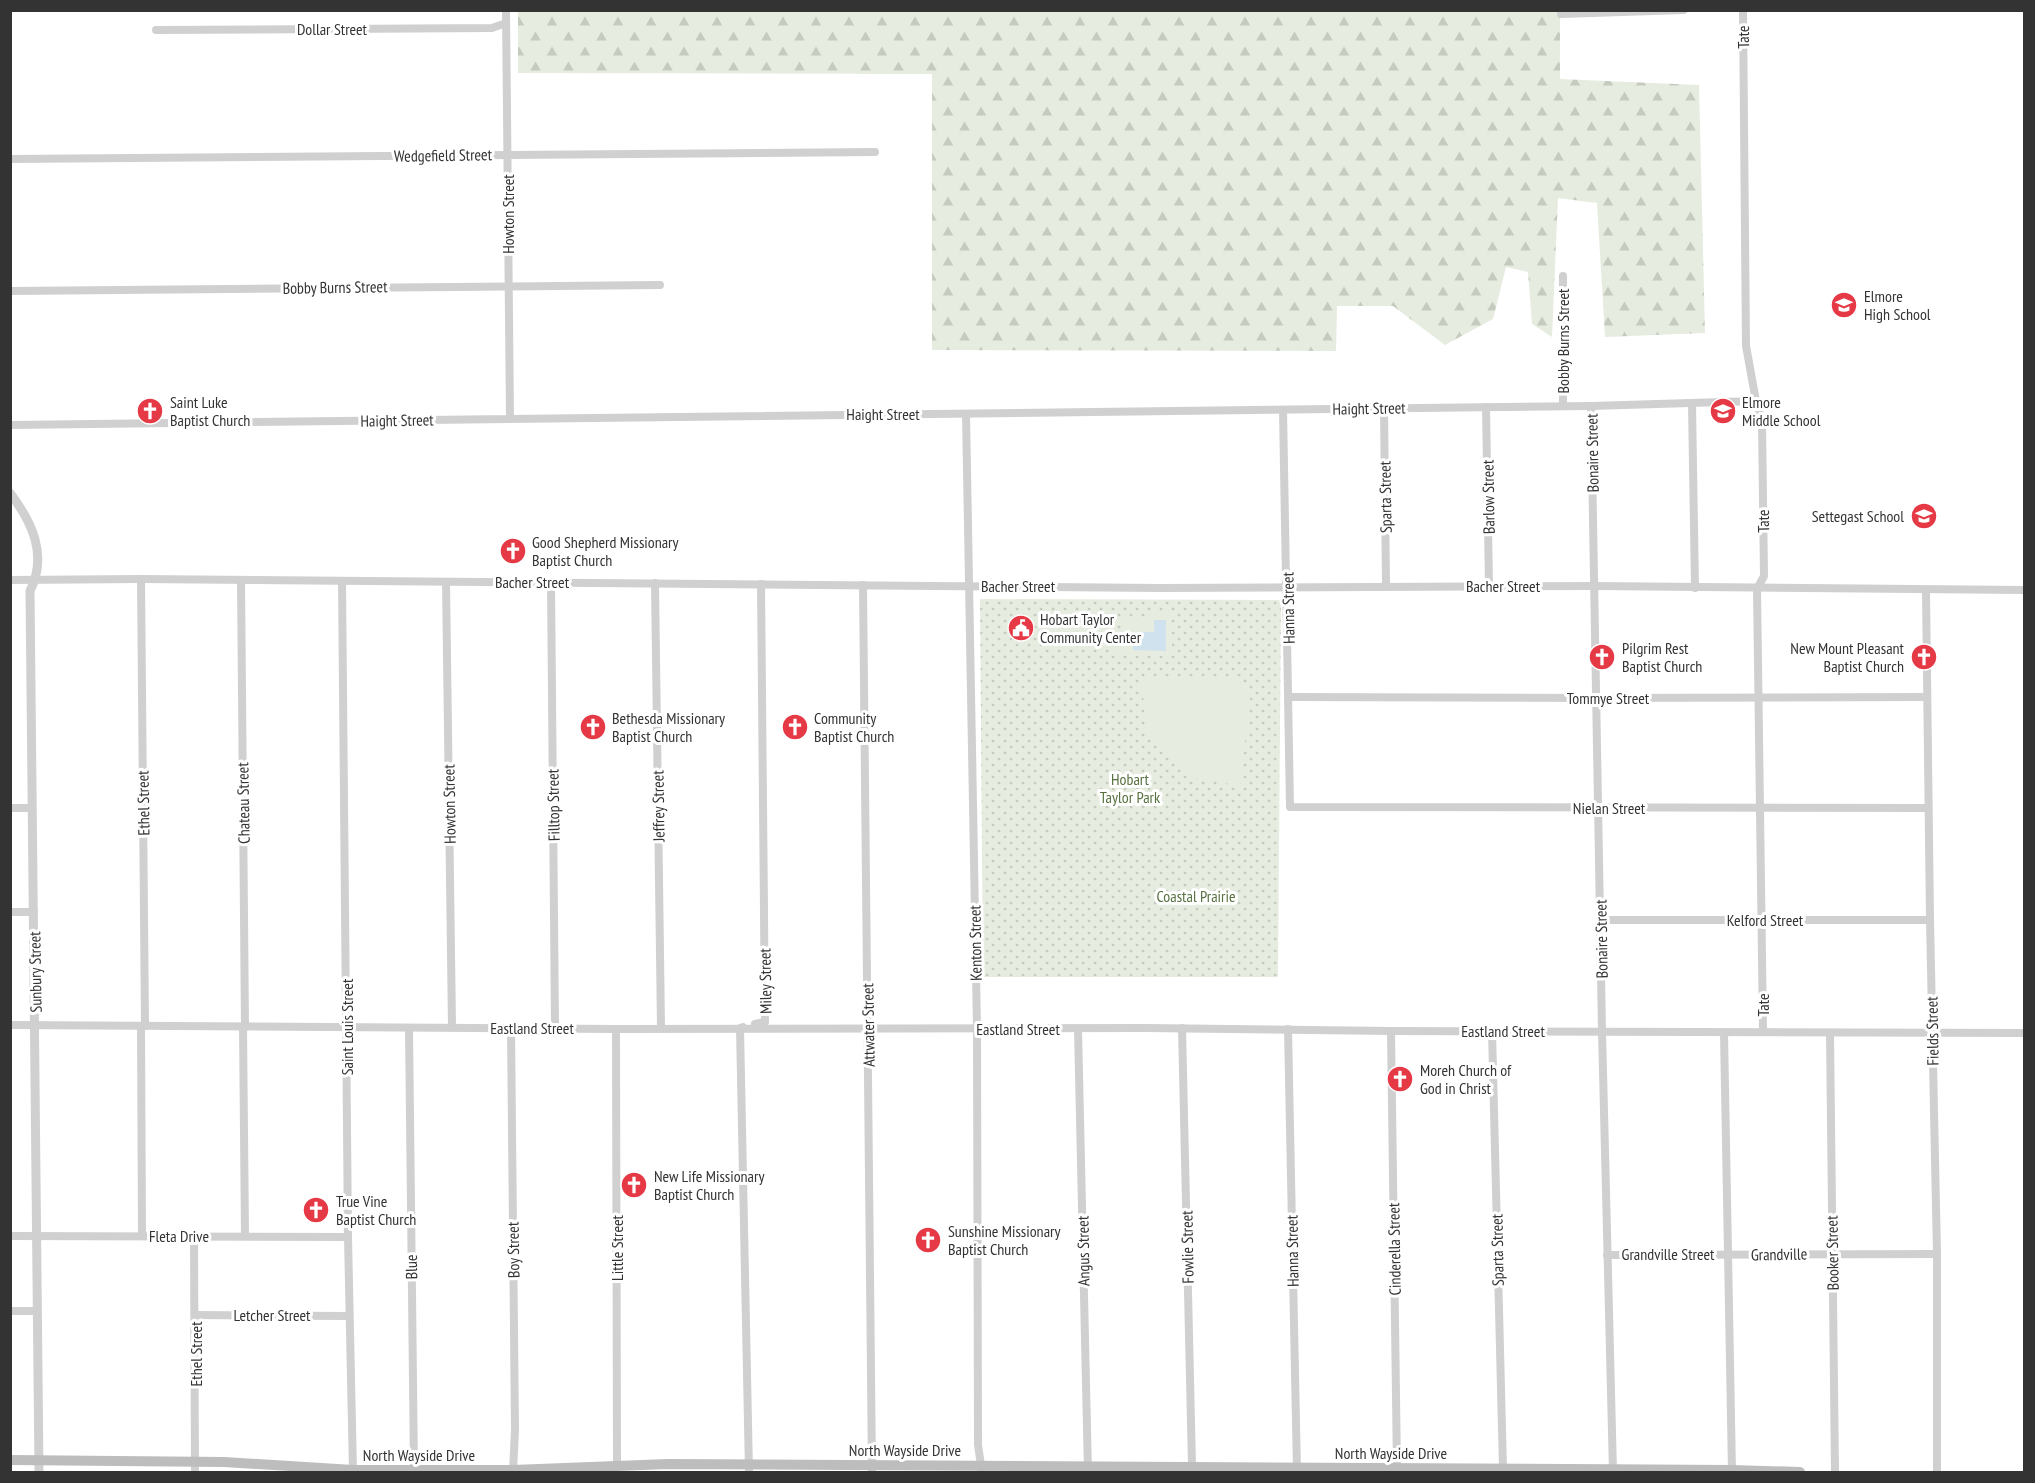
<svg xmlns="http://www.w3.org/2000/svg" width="2035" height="1483" font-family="'PT Sans Narrow',sans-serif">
<defs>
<pattern id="grass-dots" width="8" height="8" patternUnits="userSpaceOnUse" patternTransform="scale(1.5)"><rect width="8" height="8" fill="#e6ecdf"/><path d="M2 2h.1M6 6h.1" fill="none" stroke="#c6cbc0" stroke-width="1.8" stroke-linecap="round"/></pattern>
<pattern id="forest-firs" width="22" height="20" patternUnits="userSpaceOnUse" patternTransform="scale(1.5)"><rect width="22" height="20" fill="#e6ecdf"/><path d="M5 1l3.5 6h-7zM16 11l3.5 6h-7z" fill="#c6cbc0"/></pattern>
</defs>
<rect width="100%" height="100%" fill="#fff"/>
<polygon fill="url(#grass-dots)" points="980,599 1281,600 1278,977 983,977"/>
<polygon fill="url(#forest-firs)" points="518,11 1560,11 1560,79 1699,85 1705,333 1605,337 1597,203 1558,198 1552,337 1532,324 1528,272 1506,267 1493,319 1445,345 1393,306 1337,306 1336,351 932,350 932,74 518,73"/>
<g fill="#e6ecdf">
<polygon points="1146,611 1167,611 1171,616 1172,652 1168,656 1114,656 1115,635 1118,630 1123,628 1123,620 1146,619"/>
<polygon points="1236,677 1251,692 1240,786 1186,776 1147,733 1141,679"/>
</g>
<polygon fill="#cfe2ee" points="1154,620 1166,620 1166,651 1133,650 1133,632 1154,632"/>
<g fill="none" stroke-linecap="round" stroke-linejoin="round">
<g stroke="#d0d0d0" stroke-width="8">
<polyline points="506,10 510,418"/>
<polyline points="1743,10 1746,346 1756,401 1762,421 1764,576 1757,589 1763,1031"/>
<polyline points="1561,14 1684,10"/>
<polyline points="156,30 492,28 506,23"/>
<polyline points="10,159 875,152"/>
<polyline points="1563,276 1563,406"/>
<polyline points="10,291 660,285"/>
<polyline points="1692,404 1695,588"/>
<polyline points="1591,406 1602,1031 1613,1472"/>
<polyline points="1486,407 1489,586"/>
<polyline points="1384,408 1386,586"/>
<polyline points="1283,410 1290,807 1928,808"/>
<polyline points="966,414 977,1028 978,1445 982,1472"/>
<polyline points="10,425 1591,406 1756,401"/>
<polyline points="141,579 145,1026"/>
<polyline points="10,580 141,579 1160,588 1595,586 2024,590"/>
<polyline points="241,580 245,1027"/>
<polyline points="342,581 348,1237 353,1472"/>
<polyline points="446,582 452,1027"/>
<polyline points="551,582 555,1028"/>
<polyline points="655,583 661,1028"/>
<polyline points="863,585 872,1472"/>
<polyline points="1926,590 1930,920 1937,1254 1937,1472"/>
<polyline points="1289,697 1596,698 1927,697"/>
<polyline points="10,808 32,808"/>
<polyline points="10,912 34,912"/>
<polyline points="1600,920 1930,920"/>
<polyline points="755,1024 765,1022 761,584"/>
<polyline points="10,1025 616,1029 1146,1028 1391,1031 2024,1033"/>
<polyline points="141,1026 142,1236"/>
<polyline points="243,1027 245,1236"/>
<polyline points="743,1027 740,1028 749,1472"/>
<polyline points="409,1028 414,1470"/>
<polyline points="511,1028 515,1430 513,1472"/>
<polyline points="1182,1028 1192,1466 1195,1472"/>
<polyline points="616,1029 617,1467"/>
<polyline points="1078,1029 1088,1472"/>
<polyline points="1288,1029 1297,1471"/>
<polyline points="1391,1031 1397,1468"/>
<polyline points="1492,1031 1503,1468"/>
<polyline points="1724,1033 1732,1472"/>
<polyline points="1830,1033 1835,1472"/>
<polyline points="10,1236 348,1237"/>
<polyline points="194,1236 195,1472"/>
<polyline points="1607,1255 1937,1254"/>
<polyline points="10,1311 37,1311"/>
<polyline points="196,1315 349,1316"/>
</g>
<path stroke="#d0d0d0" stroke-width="9" d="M10,493C32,522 48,555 30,591L39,1472"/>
<polyline stroke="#bdbdbd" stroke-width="10" points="10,1460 224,1462 353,1470 513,1470 668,1464 1732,1470 1800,1472"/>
</g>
<defs>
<symbol id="school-disc" viewBox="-11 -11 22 22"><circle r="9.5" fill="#e63946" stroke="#fff"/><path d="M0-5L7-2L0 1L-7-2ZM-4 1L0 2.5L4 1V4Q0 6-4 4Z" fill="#fff"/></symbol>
<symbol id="church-disc" viewBox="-11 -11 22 22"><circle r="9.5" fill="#e63946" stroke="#fff"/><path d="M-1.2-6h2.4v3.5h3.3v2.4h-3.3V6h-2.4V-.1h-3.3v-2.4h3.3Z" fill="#fff"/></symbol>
<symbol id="civic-disc" viewBox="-11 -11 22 22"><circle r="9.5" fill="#e63946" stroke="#fff"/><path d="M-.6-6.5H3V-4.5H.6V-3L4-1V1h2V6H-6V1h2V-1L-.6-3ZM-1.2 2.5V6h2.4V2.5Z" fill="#fff"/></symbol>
</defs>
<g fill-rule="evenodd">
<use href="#school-disc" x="1829" y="290" width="30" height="30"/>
<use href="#church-disc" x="135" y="396" width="30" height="30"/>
<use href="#school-disc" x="1708" y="396" width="30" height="30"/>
<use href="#school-disc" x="1909" y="501" width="30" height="30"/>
<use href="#church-disc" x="498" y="536" width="30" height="30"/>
<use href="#civic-disc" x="1006" y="613" width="30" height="30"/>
<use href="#church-disc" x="1587" y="642" width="30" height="30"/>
<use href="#church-disc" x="1909" y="642" width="30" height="30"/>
<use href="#church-disc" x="578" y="712" width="30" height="30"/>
<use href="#church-disc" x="780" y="712" width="30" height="30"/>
<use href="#church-disc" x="1385" y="1064" width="30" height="30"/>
<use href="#church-disc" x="619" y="1170" width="30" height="30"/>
<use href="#church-disc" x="301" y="1195" width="30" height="30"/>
<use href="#church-disc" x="913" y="1225" width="30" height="30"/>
</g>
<g text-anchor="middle" stroke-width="6" stroke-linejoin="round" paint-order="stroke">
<g font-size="16" fill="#333" stroke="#fff">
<text x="332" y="35">Dollar Street</text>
<text transform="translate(1743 37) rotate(-91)" y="6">Tate</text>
<text transform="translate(443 155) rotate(-1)" y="6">Wedgefield Street</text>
<text transform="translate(508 214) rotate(-90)" y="6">Howton Street</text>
<text transform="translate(335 287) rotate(-1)" y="6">Bobby Burns Street</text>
<text transform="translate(1563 341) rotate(-90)" y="6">Bobby Burns Street</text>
<text transform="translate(1369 408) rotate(-1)" y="6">Haight Street</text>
<text x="883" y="420">Haight Street</text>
<text transform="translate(397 420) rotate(-1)" y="6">Haight Street</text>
<text transform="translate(1592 453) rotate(-91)" y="6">Bonaire Street</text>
<text transform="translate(1385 497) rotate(-91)" y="6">Sparta Street</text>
<text transform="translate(1488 497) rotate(-91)" y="6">Barlow Street</text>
<text transform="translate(1763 521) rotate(-91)" y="6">Tate</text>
<text x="532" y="588">Bacher Street</text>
<text x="1018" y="592">Bacher Street</text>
<text x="1503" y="592">Bacher Street</text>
<text transform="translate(1288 608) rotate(-91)" y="6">Hanna Street</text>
<text x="1608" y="704">Tommye Street</text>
<text transform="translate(143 803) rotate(-91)" y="6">Ethel Street</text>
<text transform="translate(243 803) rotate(-91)" y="6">Chateau Street</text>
<text transform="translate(449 804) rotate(-91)" y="6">Howton Street</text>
<text transform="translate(553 805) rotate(-91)" y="6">Filltop Street</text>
<text transform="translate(658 806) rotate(-91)" y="6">Jeffrey Street</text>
<text x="1609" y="814">Nielan Street</text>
<text x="1765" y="926">Kelford Street</text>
<text transform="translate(1601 939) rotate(-91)" y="6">Bonaire Street</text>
<text transform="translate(975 943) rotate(-91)" y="6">Kenton Street</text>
<text transform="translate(35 972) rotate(-91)" y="6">Sunbury Street</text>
<text transform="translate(765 981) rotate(-91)" y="6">Miley Street</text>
<text transform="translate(1763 1005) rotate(-90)" y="6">Tate</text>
<text transform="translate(868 1025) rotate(-91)" y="6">Attwater Street</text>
<text transform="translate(347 1027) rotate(-90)" y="6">Saint Louis Street</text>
<text x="532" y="1034">Eastland Street</text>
<text x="1018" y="1035">Eastland Street</text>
<text x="1503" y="1037">Eastland Street</text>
<text transform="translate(1932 1031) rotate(-91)" y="6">Fields Street</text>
<text x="179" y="1242">Fleta Drive</text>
<text transform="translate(1187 1247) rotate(-91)" y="6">Fowlie Street</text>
<text transform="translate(617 1248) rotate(-90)" y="6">Little Street</text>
<text transform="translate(1394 1249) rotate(-91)" y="6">Cinderella Street</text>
<text transform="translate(513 1250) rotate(-91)" y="6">Boy Street</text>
<text transform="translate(1497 1250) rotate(-91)" y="6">Sparta Street</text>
<text transform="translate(1083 1251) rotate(-91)" y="6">Angus Street</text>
<text transform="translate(1292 1251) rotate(-91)" y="6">Hanna Street</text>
<text transform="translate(1832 1253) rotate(-91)" y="6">Booker Street</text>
<text x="1668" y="1260">Grandville Street</text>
<text transform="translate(1779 1254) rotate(-1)" y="6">Grandville</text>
<text transform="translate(411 1267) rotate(-91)" y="6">Blue</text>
<text x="272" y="1321">Letcher Street</text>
<text transform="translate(196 1354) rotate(-90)" y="6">Ethel Street</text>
<text x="905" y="1456">North Wayside Drive</text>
<text x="1391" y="1459">North Wayside Drive</text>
<text x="419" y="1461">North Wayside Drive</text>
</g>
<g font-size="16" fill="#333" stroke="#fff" text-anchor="start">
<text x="1864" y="302">Elmore<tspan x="1864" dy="18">High School</tspan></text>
<text x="170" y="408">Saint Luke<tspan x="170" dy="18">Baptist Church</tspan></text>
<text x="1742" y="408">Elmore<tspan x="1742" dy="18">Middle School</tspan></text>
<text x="1904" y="522" text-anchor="end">Settegast School</text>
<text x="532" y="548">Good Shepherd Missionary<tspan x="532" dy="18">Baptist Church</tspan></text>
<text x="1040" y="625">Hobart Taylor<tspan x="1040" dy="18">Community Center</tspan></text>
<text x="1622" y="654">Pilgrim Rest<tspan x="1622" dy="18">Baptist Church</tspan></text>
<text x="1904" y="654" text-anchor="end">New Mount Pleasant<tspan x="1904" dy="18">Baptist Church</tspan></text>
<text x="612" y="724">Bethesda Missionary<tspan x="612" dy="18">Baptist Church</tspan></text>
<text x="814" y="724">Community<tspan x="814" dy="18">Baptist Church</tspan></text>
<text x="1420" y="1076">Moreh Church of<tspan x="1420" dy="18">God in Christ</tspan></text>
<text x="654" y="1182">New Life Missionary<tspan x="654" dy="18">Baptist Church</tspan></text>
<text x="336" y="1207">True Vine<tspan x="336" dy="18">Baptist Church</tspan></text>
<text x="948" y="1237">Sunshine Missionary<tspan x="948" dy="18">Baptist Church</tspan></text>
</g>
<g font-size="16" fill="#56703f" stroke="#fff">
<text x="1130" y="785">Hobart<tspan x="1130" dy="18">Taylor Park</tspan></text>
<text x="1196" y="902">Coastal Prairie</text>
</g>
</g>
<rect width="2035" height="1483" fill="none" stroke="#333333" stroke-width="24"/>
</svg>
